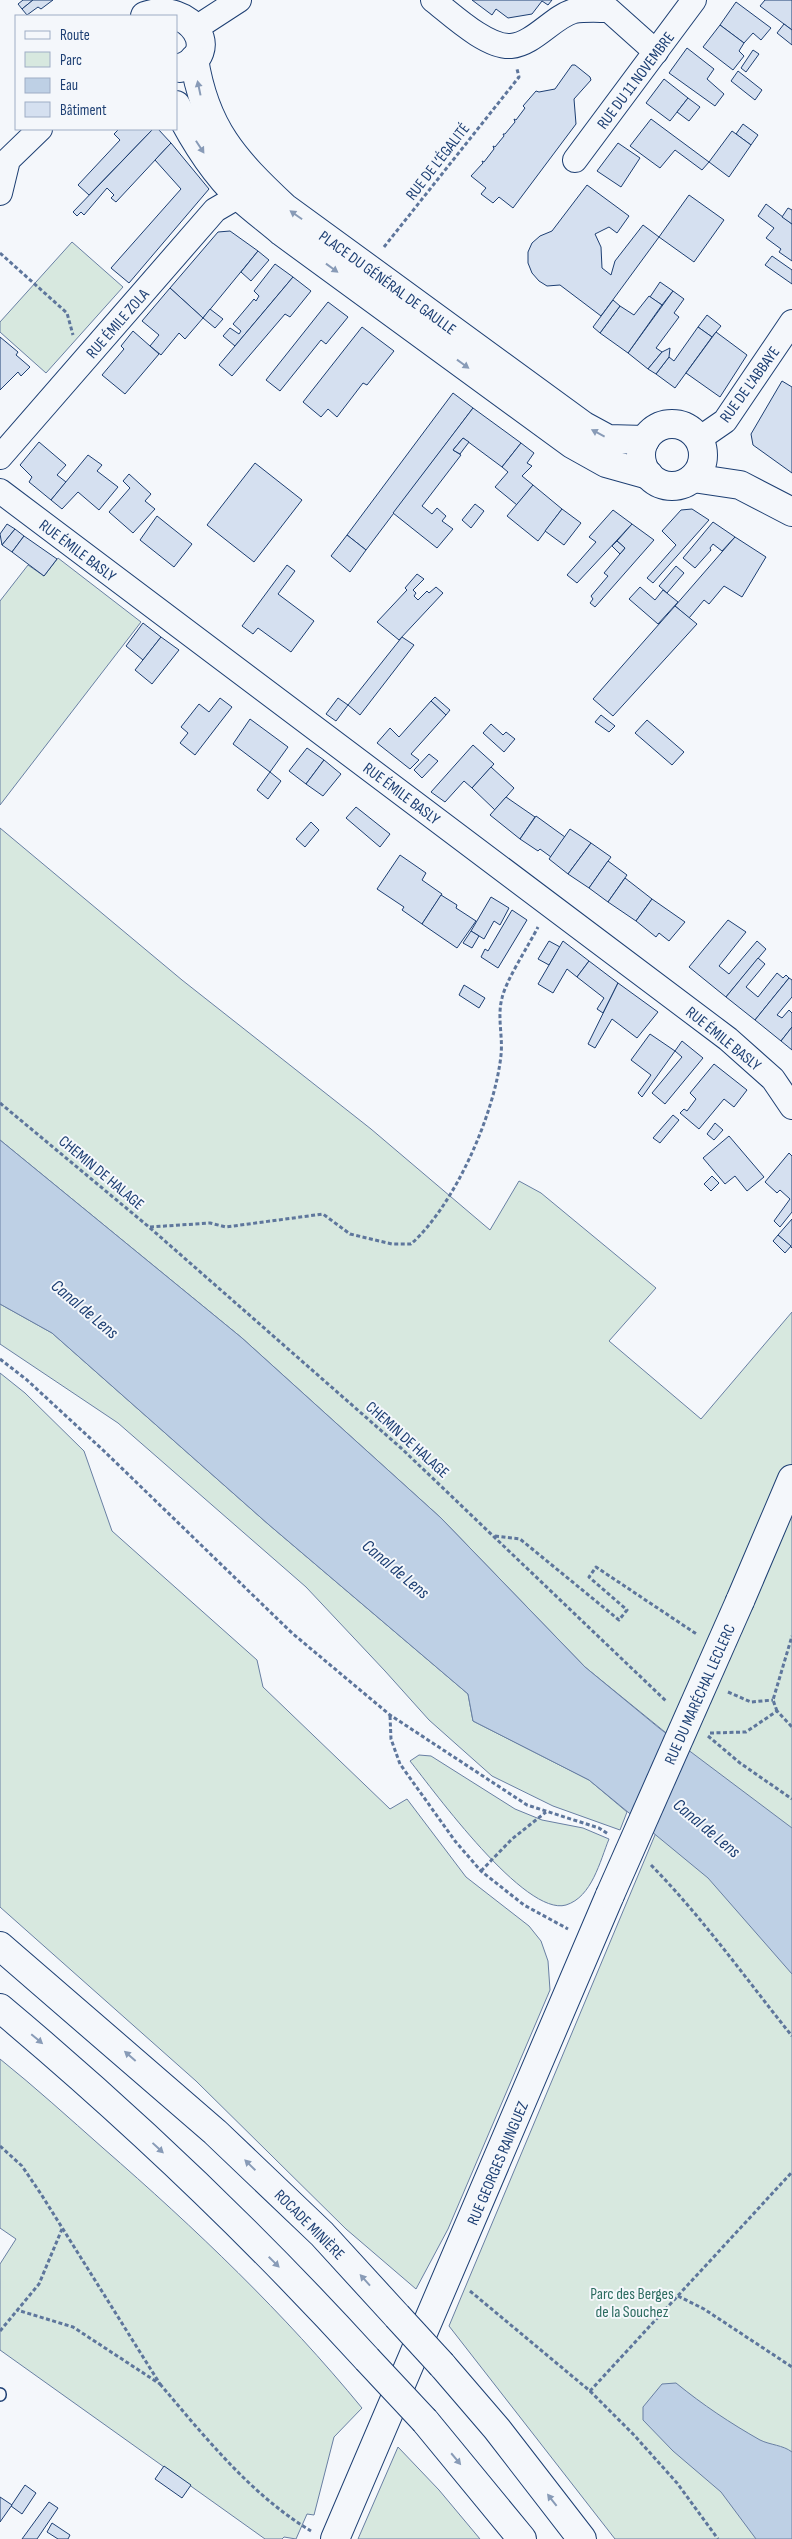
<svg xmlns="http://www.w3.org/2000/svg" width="792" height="2539" font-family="'Sofia Sans Condensed',sans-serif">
<rect width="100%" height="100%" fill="#f4f7fb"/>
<g fill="#d7e8df" stroke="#687fa3">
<polygon points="72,242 123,287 46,373 0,332 0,322"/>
<polygon points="58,558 141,622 0,805 0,601 28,565 44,576"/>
<polygon points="0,828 182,980 371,1129 490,1230 519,1181 541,1193 656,1288 609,1341 701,1419 792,1312 792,2539 615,2539 449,2326 655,1835 692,1754 585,1667 441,1518 242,1338 0,1140"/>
<polygon points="0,1304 52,1333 268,1524 468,1694 473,1721 589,1780 627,1812 620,1830 553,1806 492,1776 429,1720 385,1671 306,1587 118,1423 0,1344"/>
<polygon points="0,1373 25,1393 84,1451 112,1531 257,1660 263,1687 390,1809 407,1799 466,1877 529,1926 541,1941 548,1961 550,1990 448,2229 416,2289 346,2229 196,2081 0,1907"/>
<path d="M419,1755L431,1756L515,1809L542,1820L583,1828L609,1839C600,1861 592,1897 566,1905C525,1917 434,1791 410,1761Z"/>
<path d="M0,2059C35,2087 69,2118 103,2148C196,2229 284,2313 362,2408L334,2437L314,2515L307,2514L296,2539L284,2537L282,2539H265L0,2350V2264L16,2239L0,2228Z"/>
<polygon points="398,2447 439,2490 480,2539 358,2539"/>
</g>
<g fill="#bed0e5" stroke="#687fa3">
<polygon points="0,1140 242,1338 441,1518 585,1667 659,1728 792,1828 792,1974 708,1878 589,1780 473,1721 468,1694 268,1524 52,1333 0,1304"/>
<path d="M676,2383C703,2405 730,2423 760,2440C770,2445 783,2445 792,2452V2539H756L721,2492L673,2451L643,2420V2407L662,2384Z"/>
</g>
<g fill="#d5e0f0" stroke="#1d3f73">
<polygon points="23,0 33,0 22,9 18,4"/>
<polygon points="33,0 53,0 41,9 38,7 27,15 22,9"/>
<polygon points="472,0 552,0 548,5 542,1 532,14 508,18 496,9 492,15"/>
<polygon points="765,0 792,0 792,30 760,6"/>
<polygon points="736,2 771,28 761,40 753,33 744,43 720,25"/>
<polygon points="784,24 792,30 792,45 777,33"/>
<polygon points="720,25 744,43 739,51 744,56 733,70 703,47"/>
<polygon points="687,48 714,69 707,79 724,94 715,106 669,73"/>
<polygon points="753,50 759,54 746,72 741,68"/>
<polygon points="572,65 575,65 590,77 591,80 574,99 576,124 513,208 499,197 493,203 481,194 486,188 471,176 483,163 482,161 484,162 494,149 493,146 495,147 504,136 503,134 505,134 515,122 514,119 516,120 525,108 523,106 536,91 539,92 555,89"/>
<polygon points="738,71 762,90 755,100 731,81"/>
<polygon points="664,79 688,98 670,121 646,103"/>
<polygon points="688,98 700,107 689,121 677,112"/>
<polygon points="651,119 709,162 702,170 675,150 660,168 630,146"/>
<polygon points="743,124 758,135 751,145 736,134"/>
<polygon points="119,129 153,129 89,195 78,185 120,140 114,134"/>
<polygon points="153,129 158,129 171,143 116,202 111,198 114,195 107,188 84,215 81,212 77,216 73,212"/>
<polygon points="732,131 751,145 729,177 709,162"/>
<polygon points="171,143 209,189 129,283 111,268 181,189 155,160"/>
<polygon points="618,143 640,158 621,187 597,171"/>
<polygon points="587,185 629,216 617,233 609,227 595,234 601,247 602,268 611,275 615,261 643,225 659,237 601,316 560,285 547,286 539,281 532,273 528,263 528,252 532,243 540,236 552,231"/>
<polygon points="689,195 724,220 694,262 659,237"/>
<polygon points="766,204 792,224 792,261 779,252 781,249 766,238 774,228 758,216"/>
<polygon points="788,208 792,210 792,224 782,217"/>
<polygon points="230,231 258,251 203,318 170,288 218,232"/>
<polygon points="258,251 269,260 251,281 241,272"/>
<polygon points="772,256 792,270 792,284 765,265"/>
<polygon points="275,264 293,277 235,346 223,336 230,328 239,334 241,331 233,324 254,299 256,301 259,296 254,291"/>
<polygon points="293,277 311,291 290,317 285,314 232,376 219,365"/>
<polygon points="660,282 673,291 662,305 650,297"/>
<polygon points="170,288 203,318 185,339 179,333 161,355 150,346 159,335 142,321"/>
<polygon points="673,291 684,299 674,313 679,317 656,348 662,352 648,369 628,353"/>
<polygon points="649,296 662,305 628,353 600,333 620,306 634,315"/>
<polygon points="613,300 620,306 600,333 593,327"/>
<polygon points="328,302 348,317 326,344 321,340 280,391 266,380"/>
<polygon points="210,309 223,319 215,328 203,318"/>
<polygon points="707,315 721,326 712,337 698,327"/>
<polygon points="362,327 394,351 367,385 363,383 337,417 328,409 321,417 303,402"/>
<polygon points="698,327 712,337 675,388 656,374 669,357 674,361"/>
<polygon points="133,331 159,354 125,394 102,375 124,349 121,346"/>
<polygon points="716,332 747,355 720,397 686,373"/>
<polygon points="0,337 18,352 16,355 30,367 21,376 18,372 0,390"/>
<polygon points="670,348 669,357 656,374 648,369 662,352"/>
<polygon points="782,381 792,387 792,473 753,445 751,434"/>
<polygon points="453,393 473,408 366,550 347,535"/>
<polygon points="473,408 521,443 502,467 463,438 453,450 461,455 422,506 432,514 437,508 446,516 442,521 453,529 437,548 393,513"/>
<polygon points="463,438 469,442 460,454 453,450"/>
<polygon points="39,442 66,465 57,475 66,482 51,500 29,482 32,477 20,465"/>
<polygon points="521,443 534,453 527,463 532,466 522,476 533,485 517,505 495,487 508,472 502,467"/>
<polygon points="88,455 102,465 97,471 118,487 99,510 78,492 62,509 51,500"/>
<polygon points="255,463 302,500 254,562 207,525"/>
<polygon points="129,474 151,494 145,501 155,509 133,533 109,512 130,488 123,481"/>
<polygon points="533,485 562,509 538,541 507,516"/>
<polygon points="475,504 484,511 471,528 462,520"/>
<polygon points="562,509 581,523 564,545 545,531"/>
<polygon points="692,509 709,520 653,583 647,578 676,545 662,531 681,510"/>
<polygon points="613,510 632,524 577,583 567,575 596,542 589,537"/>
<polygon points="157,516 192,544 174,567 140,540"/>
<polygon points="713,522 735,537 722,551 713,544 710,548 711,550 695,568 683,558"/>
<polygon points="7,524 15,529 2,545 0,534"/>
<polygon points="632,524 654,540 595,607 590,603 593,599 591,596 608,576 604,573 625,548 617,541"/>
<polygon points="15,529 24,536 12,552 2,545"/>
<polygon points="347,535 366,550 350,572 331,556"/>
<polygon points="24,536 57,559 44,576 12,552"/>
<polygon points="735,537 766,557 742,597 724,586 709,604 704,600 689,618 675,606"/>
<polygon points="617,541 625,548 620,554 612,546"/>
<polygon points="287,565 295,571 278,594 314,621 291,652 258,628 253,634 242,626"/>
<polygon points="676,566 684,573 667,593 659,586"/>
<polygon points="417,574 424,579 413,590 416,593 414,596 418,600 427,591 429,593 436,587 443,593 399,640 377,622 407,590 405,588"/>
<polygon points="640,587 655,600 663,590 678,602 658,624 629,599"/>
<polygon points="675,606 697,624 613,716 593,699"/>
<polygon points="143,623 161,637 143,660 126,646"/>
<polygon points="161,637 179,650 152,684 135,670"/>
<polygon points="402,637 414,645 360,715 348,705"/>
<polygon points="435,697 450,710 446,715 431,701"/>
<polygon points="220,698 232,707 195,755 180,743 188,733 181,727 199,704 209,712"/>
<polygon points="338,698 348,705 336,721 326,714"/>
<polygon points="431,701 446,715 411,754 419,760 410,769 377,743 390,728 399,737"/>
<polygon points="601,715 615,726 609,732 595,722"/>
<polygon points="250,719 288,747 270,772 233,744"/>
<polygon points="647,720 684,752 672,765 635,733"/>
<polygon points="491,724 503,735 506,732 515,739 504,752 483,733"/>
<polygon points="473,745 494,764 472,788 464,781 445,802 431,792"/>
<polygon points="307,748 324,760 306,784 289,771"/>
<polygon points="429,754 438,761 422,778 414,770"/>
<polygon points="324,760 341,774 323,796 306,784"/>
<polygon points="491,767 514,788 495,810 472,788"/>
<polygon points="270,772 281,781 268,799 257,790"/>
<polygon points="506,797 535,817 520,839 490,815"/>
<polygon points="356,807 390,834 380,847 346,818"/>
<polygon points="536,816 565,837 551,857 540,849 538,851 520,839"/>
<polygon points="311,822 319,830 305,847 296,839"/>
<polygon points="570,829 591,843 568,874 549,859"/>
<polygon points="591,843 611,857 589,888 568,874"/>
<polygon points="400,855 426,873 422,880 442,894 422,924 402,910 404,907 377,889"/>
<polygon points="608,861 627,875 608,902 589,888"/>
<polygon points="625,878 652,899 636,921 608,902"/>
<polygon points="441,895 457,905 456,908 476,921 457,948 422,924"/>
<polygon points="491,897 509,908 500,925 494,921 484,939 471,931"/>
<polygon points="652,899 685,922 669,941 659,933 656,937 636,921"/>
<polygon points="512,910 527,920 498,968 481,957 485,949 488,951"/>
<polygon points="728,920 746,932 719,966 729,974 757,941 766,949 726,997 689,967"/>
<polygon points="471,931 479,936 472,948 463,943"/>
<polygon points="549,941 560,947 549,965 538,959"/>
<polygon points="563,941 589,961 577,977 567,969 553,993 538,984"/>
<polygon points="758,958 765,964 746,987 758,997 777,973 783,978 786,975 789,978 755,1020 726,997"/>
<polygon points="589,961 618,983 603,1013 597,1009 604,998 577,977"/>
<polygon points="789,978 792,980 792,997 777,1015 782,1018 789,1010 792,1013 792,1027 781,1041 755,1020"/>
<polygon points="618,983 658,1012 637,1038 612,1019 595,1048 588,1044"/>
<polygon points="464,985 485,998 479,1008 459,995"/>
<polygon points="792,1027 792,1050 781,1041"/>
<polygon points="650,1034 675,1051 642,1097 638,1093 651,1075 631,1060"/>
<polygon points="682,1041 703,1058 665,1104 652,1093 682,1057 675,1051"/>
<polygon points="714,1064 747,1090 734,1107 724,1099 699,1129 680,1113 684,1109 687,1111 696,1099 690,1093"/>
<polygon points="673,1115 679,1120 660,1143 653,1138"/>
<polygon points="715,1123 723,1130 714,1140 707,1134"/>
<polygon points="729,1136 764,1177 747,1191 735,1176 725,1184 703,1158"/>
<polygon points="789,1153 792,1156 792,1212 780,1227 774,1221 790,1199 780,1190 777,1193 765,1182"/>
<polygon points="712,1176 719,1183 711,1191 704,1184"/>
<polygon points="792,1219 792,1248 778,1235"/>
<polygon points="778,1235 791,1246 785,1253 773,1241"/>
<polygon points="164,2466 191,2485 182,2498 155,2479"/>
<polygon points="25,2485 36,2493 22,2514 11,2506"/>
<polygon points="0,2497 12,2505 0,2522"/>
<polygon points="49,2502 58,2508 37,2539 22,2539"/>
<polygon points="52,2523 70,2535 68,2539 58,2539 47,2532"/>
</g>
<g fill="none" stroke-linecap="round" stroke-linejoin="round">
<defs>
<polyline id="service" points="0,2394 0,2395"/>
<g id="minor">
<path d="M433,0C451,14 487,48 511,46C534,44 554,16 574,11C585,9 598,10 609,10L656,52"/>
<polyline points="199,26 239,0"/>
<polyline points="575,160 694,0"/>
<polyline points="0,193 8,160 40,129"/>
<polyline points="699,439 725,421 792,322"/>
<polyline points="0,457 215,210 239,196"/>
<polyline points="0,491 728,1039 773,1079 792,1107"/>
</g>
<g id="tertiary">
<path d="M145,16C191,0 224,54 180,68"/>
<path d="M194,59C205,129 234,160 284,207L584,426L608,439L645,440"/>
<path d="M176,105C192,137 213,172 240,197C253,209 268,220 282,232L572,444L606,463L649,475"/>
<circle cx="672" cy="455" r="31"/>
<polyline points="693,478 740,485 792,512"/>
<polyline points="740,1601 792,1479"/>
<polyline points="335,2539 610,1895"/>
</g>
<g id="motorway">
<polyline points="0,1946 215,2132 322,2234 397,2316"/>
<path d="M0,2008C130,2117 253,2234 367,2359"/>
<polyline points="442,2365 497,2429 582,2539"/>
<polyline points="425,2421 522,2539"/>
</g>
</defs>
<use href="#service" stroke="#1d3f73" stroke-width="14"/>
<use href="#minor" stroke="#1d3f73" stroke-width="26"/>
<use href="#tertiary" stroke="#1d3f73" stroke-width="30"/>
<use href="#motorway" stroke="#1d3f73" stroke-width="30"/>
<g stroke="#5e769c" stroke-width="3" stroke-dasharray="4 2.5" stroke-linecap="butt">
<polyline points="384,247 519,77 517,69"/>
<polyline points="0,253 67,313 73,335"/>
<polyline points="0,1103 149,1227 401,1448 667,1702"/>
<path d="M150,1227L210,1223L226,1227L323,1214L350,1234L392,1244H411C455,1205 495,1113 501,1055C503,1036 497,1017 502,998C506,980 529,945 538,927"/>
<polyline points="0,1359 27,1380 104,1451 292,1633 390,1715 527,1805 599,1828 608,1834"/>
<polyline points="495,1536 520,1539 619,1620 627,1610 589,1577 596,1567 698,1635"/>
<polyline points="728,1692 751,1702 773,1700"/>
<polyline points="777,1711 773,1700 792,1636"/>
<polyline points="390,1716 391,1739 400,1764 455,1841 481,1871 524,1905 568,1929"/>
<polyline points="710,1733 746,1732 777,1711 792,1727"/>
<polyline points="708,1736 740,1763 792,1799"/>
<path d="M651,1865C703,1918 746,1979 792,2036"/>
<polyline points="481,1871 512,1839 546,1812"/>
<polyline points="0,2146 22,2166 41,2194 160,2384 73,2327 17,2310"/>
<polyline points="470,2291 590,2391 792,2172"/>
<polyline points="678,2296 704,2309 792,2367"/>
<polyline points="0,2331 39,2284 62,2229"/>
<path d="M160,2384C205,2437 251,2495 311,2531"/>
<polyline points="590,2391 634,2435 677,2483 718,2539"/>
</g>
<use href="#service" stroke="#f4f7fb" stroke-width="11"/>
<use href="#minor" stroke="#f4f7fb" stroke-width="24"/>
<use href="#tertiary" stroke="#f4f7fb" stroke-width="28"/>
<use href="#motorway" stroke="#f4f7fb" stroke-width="28"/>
<defs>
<polyline id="tertiary-bridge" points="610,1895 740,1601"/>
<g id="motorway-bridge">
<polyline points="397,2316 442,2365"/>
<polyline points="367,2359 425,2421"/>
</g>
</defs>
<use href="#tertiary-bridge" stroke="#1d3f73" stroke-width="30" stroke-linecap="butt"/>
<use href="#motorway-bridge" stroke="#1d3f73" stroke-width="30" stroke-linecap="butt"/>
<use href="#tertiary-bridge" stroke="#f4f7fb" stroke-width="28"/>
<use href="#motorway-bridge" stroke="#f4f7fb" stroke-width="28"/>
</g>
<defs><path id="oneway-solid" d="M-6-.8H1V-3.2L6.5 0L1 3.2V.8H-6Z" transform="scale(1.25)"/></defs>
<g fill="#889bb7">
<use href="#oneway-solid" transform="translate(199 88) rotate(-102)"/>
<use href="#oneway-solid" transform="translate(200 147) rotate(57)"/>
<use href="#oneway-solid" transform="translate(296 215) rotate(-145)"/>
<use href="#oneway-solid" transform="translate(332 268) rotate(36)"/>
<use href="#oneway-solid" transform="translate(463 364) rotate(36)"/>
<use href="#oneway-solid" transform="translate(598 433) rotate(-152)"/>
<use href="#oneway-solid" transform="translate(37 2039) rotate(40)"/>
<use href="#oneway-solid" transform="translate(130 2056) rotate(-139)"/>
<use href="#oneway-solid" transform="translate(158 2148) rotate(43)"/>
<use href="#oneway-solid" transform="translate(250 2165) rotate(-136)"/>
<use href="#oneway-solid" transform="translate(274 2262) rotate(45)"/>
<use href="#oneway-solid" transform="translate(365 2280) rotate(-132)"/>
<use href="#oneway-solid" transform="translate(456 2459) rotate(50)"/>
<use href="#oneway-solid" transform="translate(552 2500) rotate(-128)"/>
</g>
<g text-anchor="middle" stroke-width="4" stroke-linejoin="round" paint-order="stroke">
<g font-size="16" fill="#1d3f73" stroke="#f4f7fb">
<text transform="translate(635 80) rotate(-53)" y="6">RUE DU 11 NOVEMBRE</text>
<text transform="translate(437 161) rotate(-52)" y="6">RUE DE L’ÉGALITÉ</text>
<text transform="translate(388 282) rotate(36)" y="6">PLACE DU GÉNÉRAL DE GAULLE</text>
<text transform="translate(117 323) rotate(-49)" y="6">RUE ÉMILE ZOLA</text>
<text transform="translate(749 384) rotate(-54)" y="6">RUE DE L'ABBAYE</text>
<text transform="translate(78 550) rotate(37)" y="6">RUE ÉMILE BASLY</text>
<text transform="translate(402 793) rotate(37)" y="6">RUE ÉMILE BASLY</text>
<text transform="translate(724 1038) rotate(39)" y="6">RUE ÉMILE BASLY</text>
<text transform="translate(102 1172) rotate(40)" y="6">CHEMIN DE HALAGE</text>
<text transform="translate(408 1439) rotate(42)" y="6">CHEMIN DE HALAGE</text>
<text transform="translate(699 1694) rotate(-66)" y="6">RUE DU MARÉCHAL LECLERC</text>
<text transform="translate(497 2163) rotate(-67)" y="6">RUE GEORGES RAINGUEZ</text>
<text transform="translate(310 2224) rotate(45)" y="6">ROCADE MINIÈRE</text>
</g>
<g font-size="16" fill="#2c6c60" stroke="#f4f7fb">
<text x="632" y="2299">Parc des Berges<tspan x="632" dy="18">de la Souchez</tspan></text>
</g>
<g font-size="18" font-style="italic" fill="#1d3f73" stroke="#f4f7fb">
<text transform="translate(85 1309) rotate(40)" y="6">Canal de Lens</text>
<text transform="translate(396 1569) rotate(40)" y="6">Canal de Lens</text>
<text transform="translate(707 1828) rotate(40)" y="6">Canal de Lens</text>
</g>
</g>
<rect x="15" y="15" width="162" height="115" fill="#f4f7fb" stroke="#9eadc5"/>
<rect x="25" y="31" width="25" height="8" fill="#f4f7fb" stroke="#9eadc5"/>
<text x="60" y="40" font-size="15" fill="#1d3f73">Route</text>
<rect x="25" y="52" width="25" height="15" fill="#d7e8df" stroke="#9eadc5"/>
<text x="60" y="65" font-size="15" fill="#1d3f73">Parc</text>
<rect x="25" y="78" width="25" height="15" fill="#bed0e5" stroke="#9eadc5"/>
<text x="60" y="90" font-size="15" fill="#1d3f73">Eau</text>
<rect x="25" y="102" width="25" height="15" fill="#d5e0f0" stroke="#9eadc5"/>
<text x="60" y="115" font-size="15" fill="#1d3f73">Bâtiment</text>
</svg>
